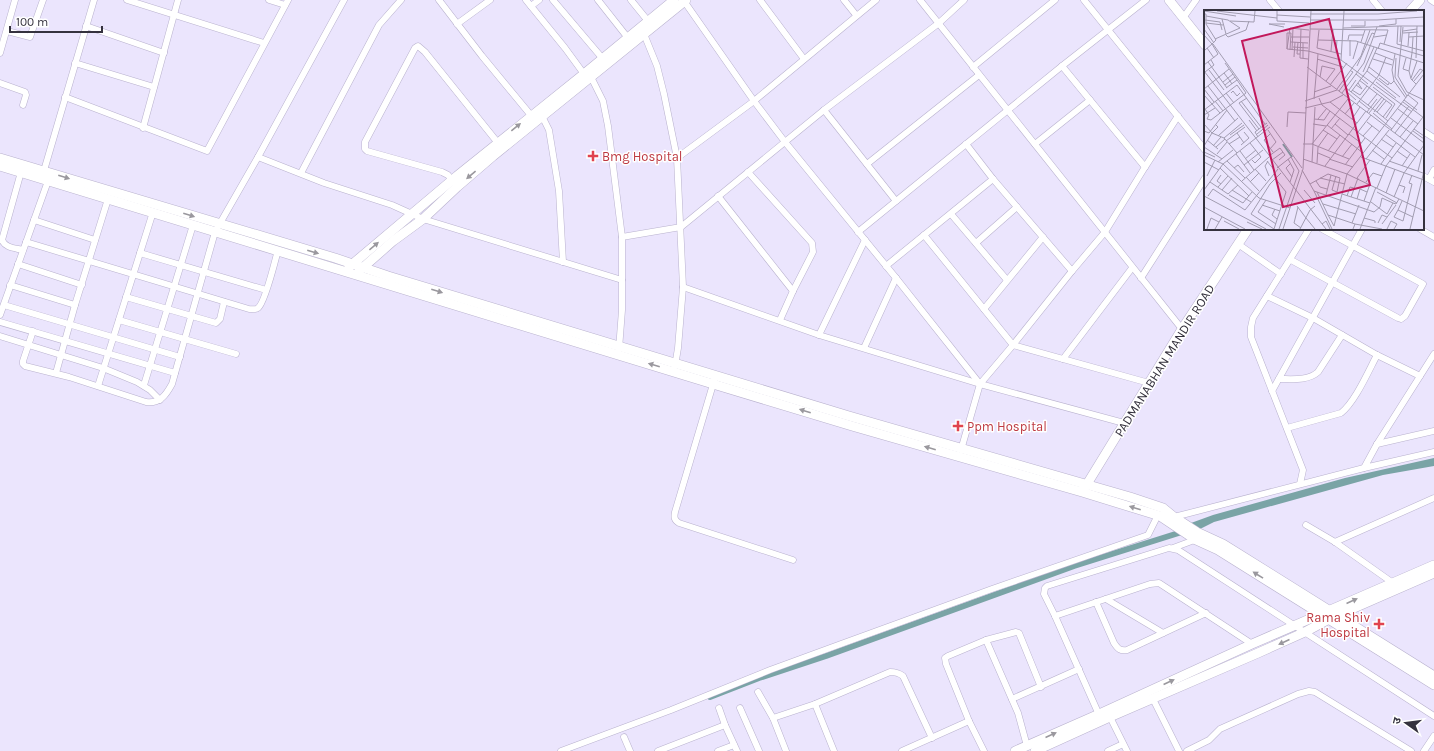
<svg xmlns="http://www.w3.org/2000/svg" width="1434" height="751" font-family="Karla,'Noto Sans Devanagari',sans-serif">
<rect width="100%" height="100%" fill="#ebe5fd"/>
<polygon fill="#7aa4a6" points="1434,458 1434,466 1383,475 1214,522 1200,529 1191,523 1213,515 1345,478"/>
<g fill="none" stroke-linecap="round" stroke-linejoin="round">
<polyline stroke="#7aa4a6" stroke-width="6" points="710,697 759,678 826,656 1074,566 1185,531"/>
<defs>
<g id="street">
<polyline points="127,0 264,43"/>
<polyline points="269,0 285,5"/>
<polyline points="439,0 482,56 534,119"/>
<polyline points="526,0 565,48 584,74"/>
<polyline points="553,0 603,59"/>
<polyline points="598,0 628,38"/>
<polyline points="631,0 648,21"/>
<polyline points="760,0 804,59"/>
<polyline points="844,0 856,15"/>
<polyline points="920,0 1182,329"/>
<polyline points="1084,0 1205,150"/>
<polyline points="1270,0 1279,11"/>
<polyline points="1373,0 1382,11"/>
<polyline points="1431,0 1434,2"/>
<polyline points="684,1 754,101 785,142 896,278 980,384"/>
<polyline points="531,6 539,0"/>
<polyline points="1183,18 1196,0"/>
<polyline points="457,24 490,0"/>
<polyline points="86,26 164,53"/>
<polyline points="7,31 30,37 43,0"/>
<polyline points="644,34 657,66 664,94 677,158 683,287 678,348 675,366"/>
<polyline points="0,53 15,0"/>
<polyline points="75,63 154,87"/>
<polyline points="1062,66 1145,167"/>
<polyline points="973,67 1055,0"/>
<polyline points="591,77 603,101 608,126 622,237 622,310 619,349"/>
<polyline points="0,83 25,92 26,95 23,105"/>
<polyline points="65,97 207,151 288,0"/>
<polyline points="824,110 896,201"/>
<polyline points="542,116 549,130 559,191 563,262"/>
<polyline points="143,128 178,0"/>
<polyline points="1423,131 1434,138"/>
<polyline points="966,144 993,179 1072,271"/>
<polyline points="1035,144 1090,100"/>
<polyline points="258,157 324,183 392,205 423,219 622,280"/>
<polyline points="677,158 754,101 876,0"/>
<polyline points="867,164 979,75"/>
<path d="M21,172L2,240C5,248 15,248 23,250"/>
<polyline points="748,172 812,243 813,252 793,291 780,320"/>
<polyline points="301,173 379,25 401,0"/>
<polyline points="43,174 94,0"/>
<polyline points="1423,176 1434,182"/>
<polyline points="1429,179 1434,170"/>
<polyline points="453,182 448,175 442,172 367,151 365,149 365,142 415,48 418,46 425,52 498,143"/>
<polyline points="718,196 793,291"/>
<polyline points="951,214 1007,280"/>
<polyline points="34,220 95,240"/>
<polyline points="1420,229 1434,237"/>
<polyline points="858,232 1062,66 1146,0"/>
<polyline points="924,235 1013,345 1149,383"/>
<polyline points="622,237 681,227 824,110 939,23 964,0"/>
<path d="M26,242L249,309C252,309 256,310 258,308C265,303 275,261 278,250"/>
<polyline points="976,243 1017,207"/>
<polyline points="1238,244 1281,274"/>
<polyline points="140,253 266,290"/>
<polyline points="1291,260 1398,318 1401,319 1405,316 1423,284 1322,229"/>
<polyline points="18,264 82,285"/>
<polyline points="886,266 993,179"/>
<polyline points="1141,278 1205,178"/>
<polyline points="10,285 75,305"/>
<polyline points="683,287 819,335 980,384 1124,423"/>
<polyline points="1267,296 1313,318 1377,355 1420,376"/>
<polyline points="126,297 216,323 220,319 224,302"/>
<polyline points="4,305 180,357"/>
<polyline points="984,309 1043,237"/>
<polyline points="0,315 48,181"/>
<polyline points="119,320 236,354"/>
<polyline points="0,322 175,373"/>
<path d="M33,331L23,361V364L25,366L69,377L146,402C160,404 166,395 172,384L215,232L258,157L344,0"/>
<polyline points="819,335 865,240"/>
<polyline points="0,336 103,368 137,382 150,390 160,400"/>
<polyline points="864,348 896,278"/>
<polyline points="1434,354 1377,444 1364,468 1434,452"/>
<polyline points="1063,359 1132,268"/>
<polyline points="56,373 75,305 108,199"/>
<path d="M1279,379C1292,379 1308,381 1318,372L1342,335"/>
<path d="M714,381L675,512C674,517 674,520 679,523L793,560"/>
<polyline points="144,385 193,225"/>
<polyline points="98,386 153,212"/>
<polyline points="1272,391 1362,229"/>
<path d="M1287,428L1341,413C1355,402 1368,372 1377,355"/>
<polyline points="1377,444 1434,431"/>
<polyline points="961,450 980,384 1013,345 1072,271 1105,232 1145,167 1178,116"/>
<polyline points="1300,484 1303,470 1251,337 1251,327 1253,318 1309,229"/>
<polyline points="1174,517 1364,468"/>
<polyline points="1306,525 1335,542 1393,583"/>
<polyline points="1335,542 1434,498"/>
<polyline points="1173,548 1197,539"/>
<polyline points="1106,599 1163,633"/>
<path d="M1096,602L1114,643C1118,649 1120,651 1127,650L1206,613"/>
<polyline points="1055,616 1150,584 1159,583 1252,644"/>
<polyline points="986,640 1018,713 1027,746"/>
<polyline points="758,692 773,718 786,751"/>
<polyline points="1012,699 1079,669"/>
<polyline points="1153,699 1179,751"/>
<polyline points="815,704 834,751"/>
<polyline points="719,708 725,725 737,751"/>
<polyline points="740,708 759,751"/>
<polyline points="1100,717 1055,616 1044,594 1045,588 1047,586 1169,548 1178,550 1434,716"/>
<polyline points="1110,717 1127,751"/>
<path d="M773,718L815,704L890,672C895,672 899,673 903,676L932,738"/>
<polyline points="624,737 630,751"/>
<polyline points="561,751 671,710 770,670 841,644 992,589 1148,535 1158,515"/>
<polyline points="658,751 725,725"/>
<polyline points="718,751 734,745"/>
<polyline points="902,751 969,721"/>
<polyline points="984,751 969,721 946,664 945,658 948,656 986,640 1016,632 1019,633 1041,687"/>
<polyline points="1108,751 1123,744"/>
<polyline points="1187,751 1209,740 1220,729 1298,694 1309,691 1315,692 1411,751"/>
<polyline points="1424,751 1434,736"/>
</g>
<g id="secondary">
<polyline points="1169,0 1205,45"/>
<polyline points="1410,11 1420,0"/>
<polyline points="0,158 335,258 388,276 849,416 1130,497 1163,508 1174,517 1197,532 1223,544 1434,676"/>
<polyline points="0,166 713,384 852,426 1082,492 1160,516 1196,540 1218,550 1434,685"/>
<polyline points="349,267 457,176 584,74 674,0"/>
<polyline points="359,271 393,241 423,219 457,187 493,156 686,0"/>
<polyline points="1084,489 1182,329 1248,229"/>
<polyline points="1015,751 1099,714 1252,644 1434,565"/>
<polyline points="1035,751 1110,717 1258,653 1305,632 1329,619 1434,573"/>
</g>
</defs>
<use href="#street" stroke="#b9b2ce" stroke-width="7"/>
<use href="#secondary" stroke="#b9b2ce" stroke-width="10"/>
<use href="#street" stroke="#fff" stroke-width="6"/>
<use href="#secondary" stroke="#fff" stroke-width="9"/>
</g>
<defs><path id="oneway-solid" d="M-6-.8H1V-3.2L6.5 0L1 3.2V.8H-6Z"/></defs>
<g fill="#9a989e">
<use href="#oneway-solid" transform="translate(516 127) rotate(-39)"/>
<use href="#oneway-solid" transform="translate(471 175) rotate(140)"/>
<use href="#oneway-solid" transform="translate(64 177) rotate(17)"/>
<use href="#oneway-solid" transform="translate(189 215) rotate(17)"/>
<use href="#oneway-solid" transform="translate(374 246) rotate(-40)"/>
<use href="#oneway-solid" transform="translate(313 252) rotate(16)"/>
<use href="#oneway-solid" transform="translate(437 291) rotate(17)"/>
<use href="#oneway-solid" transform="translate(654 365) rotate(-164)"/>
<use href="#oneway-solid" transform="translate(805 411) rotate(-163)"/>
<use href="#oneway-solid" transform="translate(930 448) rotate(-164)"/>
<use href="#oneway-solid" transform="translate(1135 508) rotate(-163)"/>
<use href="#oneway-solid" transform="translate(1258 575) rotate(-148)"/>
<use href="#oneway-solid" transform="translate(1352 601) rotate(-24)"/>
<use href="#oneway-solid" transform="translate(1284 642) rotate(156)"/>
<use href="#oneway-solid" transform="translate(1169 682) rotate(-25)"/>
<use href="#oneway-solid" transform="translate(1051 735) rotate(-24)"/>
</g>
<g fill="#e0444e" stroke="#fff" stroke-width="1.5">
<path d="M591 150h4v4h4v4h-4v4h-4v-4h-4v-4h4z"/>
<path d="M956 420h4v4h4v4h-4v4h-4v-4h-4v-4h4z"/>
<path d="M1377 618h4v4h4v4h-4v4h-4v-4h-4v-4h4z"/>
</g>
<g text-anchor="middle" stroke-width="3" stroke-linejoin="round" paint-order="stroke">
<g font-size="13" fill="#be3a42" stroke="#fff" text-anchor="start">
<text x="602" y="161">Bmg Hospital</text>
<text x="967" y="431">Ppm Hospital</text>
<text x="1370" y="622" text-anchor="end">Rama Shiv<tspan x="1370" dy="15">Hospital</tspan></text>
</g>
<g font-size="13" fill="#35323e" stroke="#fff">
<text transform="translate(1164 360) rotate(-58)" y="5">PADMANABHAN MANDIR ROAD</text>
</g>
</g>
<g transform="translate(1204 10)">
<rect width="220" height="220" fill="#ebe5fd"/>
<path fill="none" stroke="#7aa4a6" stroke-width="2" d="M79,134L88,147"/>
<path fill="none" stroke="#a29db1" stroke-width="1" d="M0,1L32,6M13,1L73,8M73,1V11L105,13M0,4H2V14L12,30L8,34L14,44L0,55M106,4H174L213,1M73,5L106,7M2,6L24,10L36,18L11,29M18,9L22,24M1,10L16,12L18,20M106,10H173L220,7M26,11L50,12L51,1M2,13L19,15M147,16H161V11M175,16L192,14V9M220,16H194L193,34L220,41M80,17L65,14H81M199,17L194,66L203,82L220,90M139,18L194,16M0,19L10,33M97,19L96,48L104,49M106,19L184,20L180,34M115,20L113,38L137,44M199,21L213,19M87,23H83V39L104,41L137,50L197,94M199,23L214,22M0,25L8,34L1,40M22,25L24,27L42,20L45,11M87,27H105M170,27L183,25M205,27L220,26M114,30L152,31L220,53M144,30L145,25H159M146,30V46M87,32L104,33M94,32L93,44H96M157,32L161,20M196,32L197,16M9,34L98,158M204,36L205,23M89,37L104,38M3,38L10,48M83,39L86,18L105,20M174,39L176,33L220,46M86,40L87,23M88,40L89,18M127,41L129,20M132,42L133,30M171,43L189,50M208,43L205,61L207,69L212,74M208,43L209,27M191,44L188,60L190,71L202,88M90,47L91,32M99,48V33M192,48L191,67L203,86M202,48L199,59L205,61M212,48L213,16M113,49L139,57M149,49L154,32M169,49L188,55M137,50L140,1M4,52L23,78M21,53L31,67L26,71L28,74M153,56L168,23L171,24M103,57L220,145M165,57L187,74L190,71M5,60L20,80M0,61L122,219M163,61L196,87M1,62L10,55L7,50M159,62L170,37M20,63L26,71L21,75M152,64L164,74M116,67L118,56L131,59L122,71M175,68L184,75L185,73M207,68L213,51M155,70L188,95L179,107M208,70L216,59L220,61M210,71L219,60M19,72L29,64M172,72L192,88M126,75L143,53M152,75L158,79L154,73M4,76L31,111M169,77L191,94L182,108M22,78L33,70M142,78L173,102M0,79L25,59M0,79L10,92M133,79L157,46L166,20M145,80L152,70M148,80L156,85L163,76M135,81L149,62L147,61M110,82L127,76M143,82L152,90M147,82L163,61L173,38M22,83L30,93M27,83L29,81L33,86L36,83M138,83L160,53L173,17M0,85L16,103M43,88L35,93L55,119M115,88L118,95L188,148M110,89L114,44M200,90L213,100M11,91L19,101M37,91L57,117M101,91L133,80M155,91L165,99M182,91L173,102L184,111M126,92L153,113M199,92L220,108M153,94L175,65L182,47M197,94L208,102M164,95L173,84M101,98L126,92L139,85M1,99L5,105L3,109L7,110L42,83L31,67M194,99L214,114M0,100L33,75L61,114M163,102L173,89M170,102L180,89M165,103L178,87M169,103L188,119M141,104L150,93M0,105L11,98M187,108L220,133M110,109L120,110L126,101M114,109L123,98M148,109L156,97M45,110L53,121M163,112L176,122M0,114L8,123L0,136M109,114L122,116M131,114L144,125M12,115L14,117L8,123L20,128L33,143M123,115L159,143M83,117L84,102L102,103M127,119L136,108M210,119L219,107M64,120L72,132L66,139M119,120L133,129M187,120L205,96M0,121L5,123L23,100M209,121L220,129M154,122L167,105M33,123L40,133M191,123L214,93L204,85M53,124L64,115M66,124L60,130L69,142M145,124L157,133M181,124L211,147M26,125L40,115M14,126L34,108M159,126L168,116M54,127L51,122L63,113M196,127L209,111M20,128L38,113M177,129L189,137M3,130L14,139M22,131L41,117M46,133L57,147L51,153L48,150M25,134L36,127M99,134H108L145,149M108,134L144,89M37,135L45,128L40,122M9,136L17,127M0,137L18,149M12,137L21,129M168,140L180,149M36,141L50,160M124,141L136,125M193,141L203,148M0,142L11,147M114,143L126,148M13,144L23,132M32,144L46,163M0,145L19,154L55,188L86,198M65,146L76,138L81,145L75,150M138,147L148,134M157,147L220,170M41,149L52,140M84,149L90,160L86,172M99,149L143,164L220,201M125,149L149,157M162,149L185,120M68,150L79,142M23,151L41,168M63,151L71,161M64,151L61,156L65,166M185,151L219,163M0,152L15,160M14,152L29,140M108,152L111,97M113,153L114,137L124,123M86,154L82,158L88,167M177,154L192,133M40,155L59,140M141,155L161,128M121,156L162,101M198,156L206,144M16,158L45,186M30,158L34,155L40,162M73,158L87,147L95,161L75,219M51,159L62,171M98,160L110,181M214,161L218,145M17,165L13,171L17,174M3,166L11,150M42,167L55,181M116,168L141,174M153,168L166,150M38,171L65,147M112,171L116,177L123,179M6,172L24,184M46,172L55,163M162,172L169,163L178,166M106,174L124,164L136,168L133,182L128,180L132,166M195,175L201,177L199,183M14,177L24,166M173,178L182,156L210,119L220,126M0,180L19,154L66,117M18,180L28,168M28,180L47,192M100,180L111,193M113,182L124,205L151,214L149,219M173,182L193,193M182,183L191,159M24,184L34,175M138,184L166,193M25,185L39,193L48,182M122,185L127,165M0,186L62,219M4,186L9,179L41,200L74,159M143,186L146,177L150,178M147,187L154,168M190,187L200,163L220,135M153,189L156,179L163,182M62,190L54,202L72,214M160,191L166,174M198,191L194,200L209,207M167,192L183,204L189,193L192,194L195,189M119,194L152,204M58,195L76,201M93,196L102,208M0,197L41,219M94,197L90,213L97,218M71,199L68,205L73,209M194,200L190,207L199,211L201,203M201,203L208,174L205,173L208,165M124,205L130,216M102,208L111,219M160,208L171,211V213M20,211L35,219M43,212L58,219M148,213L155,195M174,213L178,205L183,207M118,214L122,211L126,219M151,214L178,219M178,214L192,195M130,216L143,164L220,64M3,219L7,208L15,212M11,219L18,207M70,219L47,204L66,174L77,163M70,219L82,182L71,168M79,219L99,159L107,1M96,219L106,200L111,196M128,219L110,181L170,202L176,197L178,188L189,193M156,219L172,177M183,219L187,211L193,214L190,219M206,219L220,161"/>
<path fill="#c2185b" fill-opacity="0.15" stroke="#c2185b" stroke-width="2" d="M125,9L166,175L79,197L38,31Z"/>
<rect width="220" height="220" fill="none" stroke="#35323e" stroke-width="2"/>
</g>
<g transform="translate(1406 723) rotate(284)" stroke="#ffffff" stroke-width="3" paint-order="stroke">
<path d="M0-3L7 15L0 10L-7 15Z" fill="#35323e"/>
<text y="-6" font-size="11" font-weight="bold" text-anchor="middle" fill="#35323e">उ</text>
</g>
<path d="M10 26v6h92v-6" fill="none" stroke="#35323e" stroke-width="2"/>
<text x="16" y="26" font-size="12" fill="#35323e" stroke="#ffffff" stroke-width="3" paint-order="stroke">100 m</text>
</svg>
